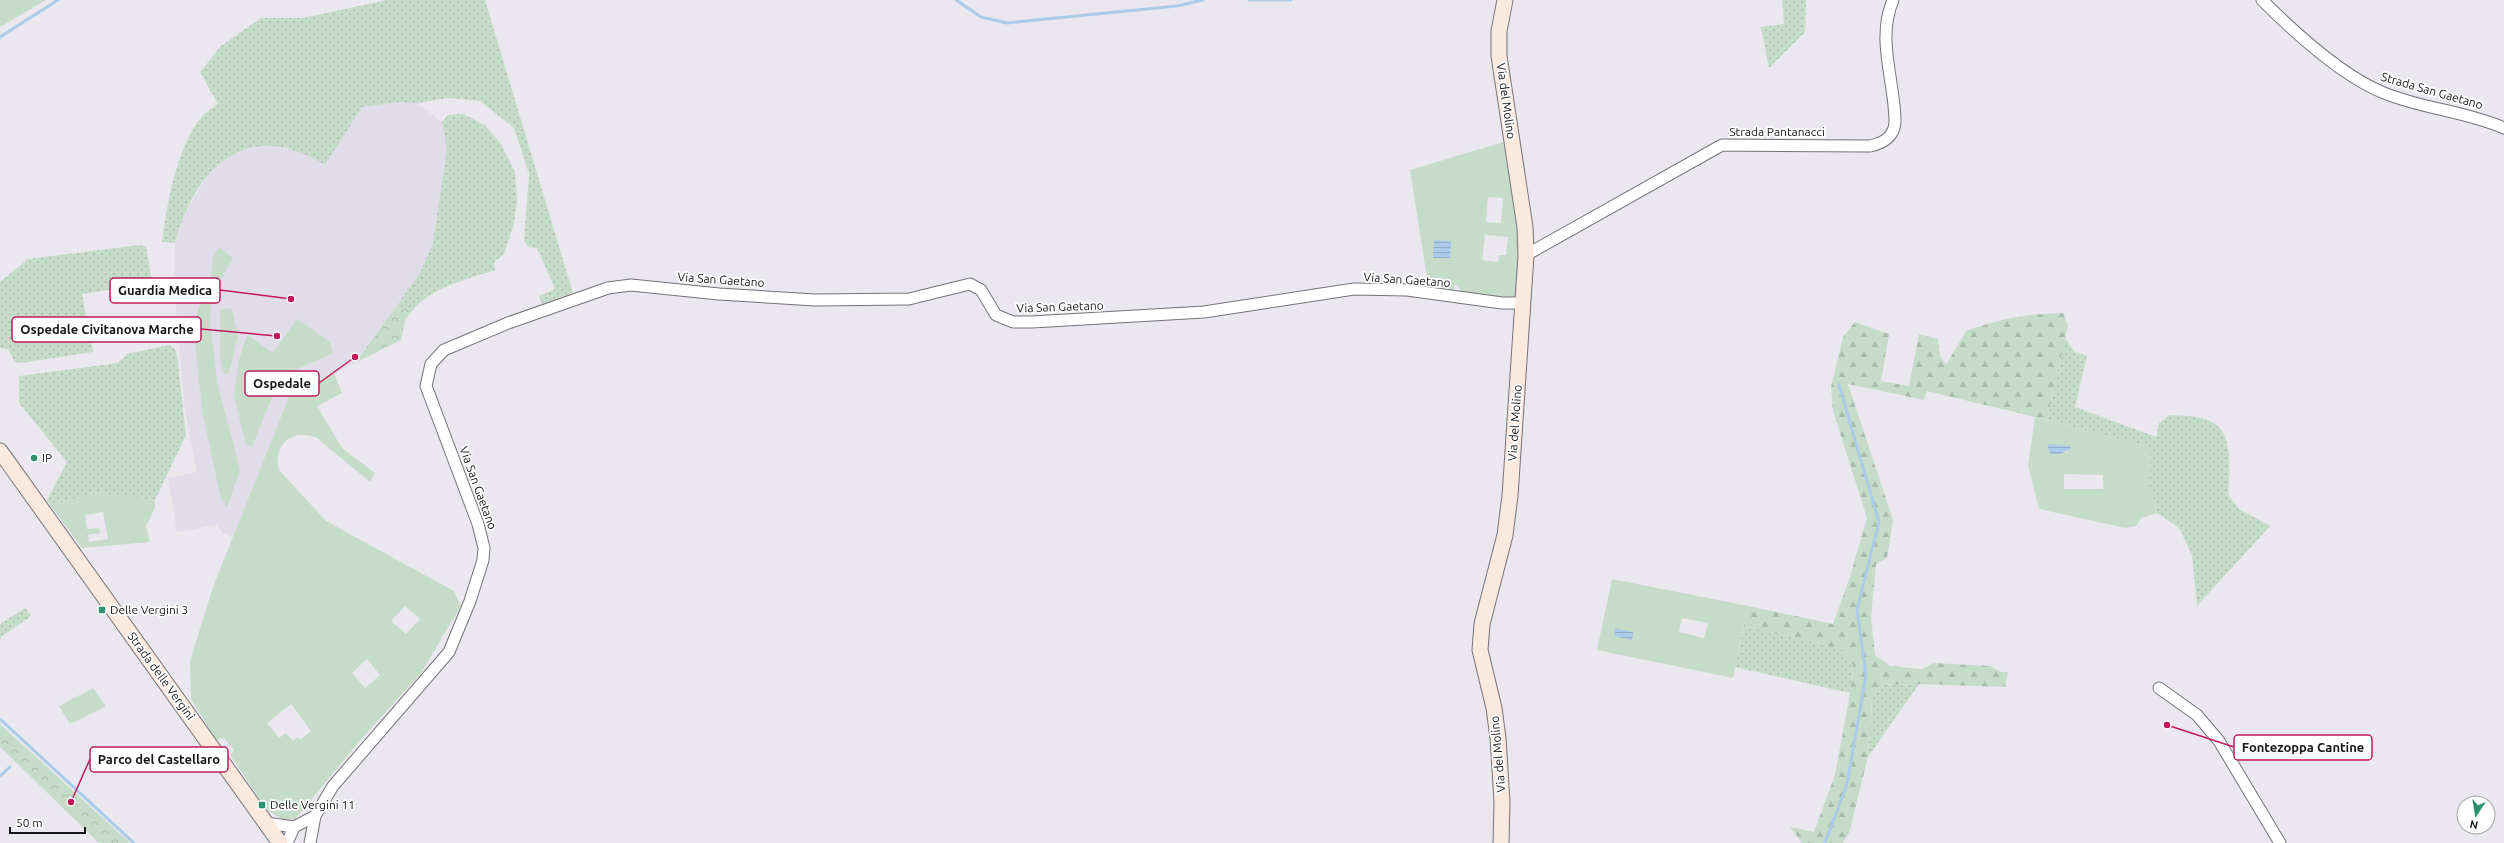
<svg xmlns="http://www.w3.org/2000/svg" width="2504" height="843" font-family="Ubuntu,sans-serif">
<defs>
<pattern id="grass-dots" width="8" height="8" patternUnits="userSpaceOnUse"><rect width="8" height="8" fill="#c5ddc8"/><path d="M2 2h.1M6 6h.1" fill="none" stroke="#a8bdab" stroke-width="1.8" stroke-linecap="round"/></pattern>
<pattern id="forest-firs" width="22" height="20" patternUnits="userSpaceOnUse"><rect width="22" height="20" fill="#c5ddc8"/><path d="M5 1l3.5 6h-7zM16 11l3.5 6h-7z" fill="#a8bdab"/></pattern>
<pattern id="park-crowns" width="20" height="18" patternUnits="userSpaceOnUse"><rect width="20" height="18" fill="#c5ddc8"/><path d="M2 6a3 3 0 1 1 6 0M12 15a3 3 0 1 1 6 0" fill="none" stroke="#a8bdab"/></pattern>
<pattern id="water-rules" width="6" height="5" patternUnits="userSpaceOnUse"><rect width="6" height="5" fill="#abcbea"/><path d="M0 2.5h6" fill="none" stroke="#92aec8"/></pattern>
</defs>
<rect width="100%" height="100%" fill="#eae8ee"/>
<polygon fill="#e0dce9" points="401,102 417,103 442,122 447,149 433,243 420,273 355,363 291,392 233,537 223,534 217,525 177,532 168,478 197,472 185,412 174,288 175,243 182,218 206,178 219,163 235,153 255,146 278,146 304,152 325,165 362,107"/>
<g fill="url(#grass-dots)">
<path d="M387,0H485L573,293L542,304L539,296L555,289L537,248L528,247L524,240L529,174L514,128L480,101L449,98L417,103L401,102L362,107L325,165C248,116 195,167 175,243L162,242C167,204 177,145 203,115C207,111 213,107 218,104L200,72L221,46L261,18H303Z"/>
<polygon points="1782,0 1806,0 1805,32 1769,68 1761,27 1784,24"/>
<path d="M463,114L485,125L501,144L515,172L517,200L514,224L504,254L494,262L495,270C468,279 432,287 413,310L395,308L420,273L433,243L447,149L442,122L448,115Z"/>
<polygon points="140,245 146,247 152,283 82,294 93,352 21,363 15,362 8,349 0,348 0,282 28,259"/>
<path d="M2065,338L2075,352L2087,356L2075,407L2156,437L2159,423L2170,415C2185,416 2202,415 2215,424C2234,436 2229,476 2228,494L2239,509L2270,526L2197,606L2192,555L2179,528L2157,513L2149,485L2150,447L2047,420Z"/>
<polygon points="169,345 175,349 177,355 186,435 155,500 97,493 50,505 47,500 67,462 19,403 19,376 118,363 127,354"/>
<polygon points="25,608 31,616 0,638 0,624"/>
<polygon points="1744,626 1842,649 1853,665 1850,693 1735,667"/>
<polygon points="1919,684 1868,757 1872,700 1878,685"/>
</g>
<path fill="url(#forest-firs)" d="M2063,313L2068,325L2047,420L1927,391L1924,400L1848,384L1893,520L1887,558L1876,564L1871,617L1875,655L1890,666L1922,669L1934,663L1990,666L2002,672H2008L2005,687L1919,684L1878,685L1872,700L1868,757L1849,833L1843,843H1802L1790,827L1814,832L1835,775L1850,693L1853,665L1842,649L1744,626L1748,606L1833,624L1849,580L1867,518L1833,411L1831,387L1843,337L1855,322L1889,334L1881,381L1909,386L1919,334L1938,339L1940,356L1946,365L1966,331C2002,318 2026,314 2063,313Z"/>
<g fill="url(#park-crowns)">
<polygon points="395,308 413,310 405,320 401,340 355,363"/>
<polygon points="0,724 130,843 99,843 0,747"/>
</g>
<g fill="#c5ddc8" fill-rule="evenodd">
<polygon points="0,0 46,0 0,27"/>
<path d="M1507,141C1514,190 1531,250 1514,298L1510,300L1460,292L1459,286L1454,285V294L1429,291L1410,170ZM1488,197L1503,198L1501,223L1486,222ZM1485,235L1508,237L1506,255H1499L1498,262L1482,260Z"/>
<polygon points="219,248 233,258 212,295 210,321 217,382 240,470 227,507 221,499 202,410 194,332 198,310 211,277 213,257"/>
<polygon points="231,308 238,335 229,373 226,374 224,374 220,360 220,310"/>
<polygon points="297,319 330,342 333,353 280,377 252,447 246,445 234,396 239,360 247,335 273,353"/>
<path d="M334,374L342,393L317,406L342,448L375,473L370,482L317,438C292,428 273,444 279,470L326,521L454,591L461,606L421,673L363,737L295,819L283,820L267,810L230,755L234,750L224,738L216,740L191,699L190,661L213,587L291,392ZM405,606L420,619L406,634L391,621ZM367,659L380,675L365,688L352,673ZM291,704L311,731L300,740L298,737L293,741L286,733L279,738L267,723Z"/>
<path d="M2035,417L2150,447L2149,485L2157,513L2141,518L2136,526L2125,528L2039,509L2028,465ZM2047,445L2070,446L2067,452L2054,454ZM2064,474L2103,475V489H2064Z"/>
<path d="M97,493L155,500V508L146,526L150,542L82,548L50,505ZM103,512L108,539L89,542L88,535L100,533L99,528L87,529L85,515Z"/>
<path d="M1612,579L1748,606L1733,678L1597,650ZM1682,618L1708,623L1704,638L1679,632Z"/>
<polygon points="93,688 106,706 70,724 59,706"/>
</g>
<g fill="url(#water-rules)">
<polygon points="1434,240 1451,241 1450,258 1433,258"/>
<polygon points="2047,444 2070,446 2071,449 2060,454 2050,454"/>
<polygon points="1615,628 1633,632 1632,640 1614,636"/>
</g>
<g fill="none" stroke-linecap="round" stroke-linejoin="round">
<g stroke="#abcbea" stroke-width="3">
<polyline points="956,0 981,17 1007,23 1177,6 1203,0"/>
<polyline points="1249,0 1291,0"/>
<polyline points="0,37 58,0"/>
<polyline points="0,719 134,843"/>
<polyline points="0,776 10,767"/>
<polyline points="1825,843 1847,784 1866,675 1857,609 1879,522 1839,385"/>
</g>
<defs>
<g id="street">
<path d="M2262,0C2294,32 2342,76 2384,93C2423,109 2465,111 2504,128"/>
<path d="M1526,255L1722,145L1870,146C1884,143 1894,137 1895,122C1895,81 1876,40 1893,0"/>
<polyline points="2159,688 2197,715 2219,741 2280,843"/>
<polyline points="266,823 294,827 315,816"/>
<polyline points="287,843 294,827"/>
<polyline points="310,843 315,816 333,786 449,652 470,601 483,560 484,548 478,524 426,386 431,364 444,350 508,323 608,288 631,285 719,294 815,300 909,299 970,284 981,290 996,315 1013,322 1032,322 1204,312 1354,289 1407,290 1502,303 1522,303"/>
</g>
<g id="secondary">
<polyline points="0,451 280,843"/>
<polyline points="1501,843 1502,802 1498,738 1494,708 1480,650 1482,624 1505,535 1510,496 1526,255 1525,227 1499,56 1499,31 1505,0"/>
</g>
</defs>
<use href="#street" stroke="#757379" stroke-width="13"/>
<use href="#secondary" stroke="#757379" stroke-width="17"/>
<use href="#street" stroke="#fff" stroke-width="11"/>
<use href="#secondary" stroke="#fbe9de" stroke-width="15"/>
</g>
<g fill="#2d936f" stroke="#fff" stroke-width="1.5">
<circle cx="34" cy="458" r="4"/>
<rect x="98" y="606" width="8" height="8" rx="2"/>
<rect x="258" y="801" width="8" height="8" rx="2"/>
</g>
<g text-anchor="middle" stroke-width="3.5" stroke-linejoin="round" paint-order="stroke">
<g font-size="12" fill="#171719" stroke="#fff">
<text transform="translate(2432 91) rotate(16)" y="4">Strada San Gaetano</text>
<text transform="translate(1506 101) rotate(82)" y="4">Via del Molino</text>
<text x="1777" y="136">Strada Pantanacci</text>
<text transform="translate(721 280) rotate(4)" y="4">Via San Gaetano</text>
<text transform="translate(1407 280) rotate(4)" y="4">Via San Gaetano</text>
<text transform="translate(1060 307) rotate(-2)" y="4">Via San Gaetano</text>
<text transform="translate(1515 423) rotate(-86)" y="4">Via del Molino</text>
<text transform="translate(478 488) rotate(70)" y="4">Via San Gaetano</text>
<text transform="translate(161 676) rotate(54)" y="4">Strada delle Vergini</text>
<text transform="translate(1498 754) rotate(-95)" y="4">Via del Molino</text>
</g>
<g font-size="12" fill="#171719" stroke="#fff" text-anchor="start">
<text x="42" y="462">IP</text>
<text x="110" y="614">Delle Vergini 3</text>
<text x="270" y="809">Delle Vergini 11</text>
</g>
</g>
<path fill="none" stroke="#c2185b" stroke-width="1.5" d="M291 299L220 290M277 336L201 329M355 357L319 383M2167 725L2234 747M71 802L90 759"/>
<g fill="#c2185b" stroke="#fff" stroke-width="1.5">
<circle cx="291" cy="299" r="4"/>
<circle cx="277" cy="336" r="4"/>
<circle cx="355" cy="357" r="4"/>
<circle cx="2167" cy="725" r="4"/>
<circle cx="71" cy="802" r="4"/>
</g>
<g fill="#fff" stroke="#c2185b" stroke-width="1.5">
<rect x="110" y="278" width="110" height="25" rx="4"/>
<rect x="12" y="317" width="189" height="25" rx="4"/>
<rect x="245" y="371" width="74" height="25" rx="4"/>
<rect x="2234" y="735" width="138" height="25" rx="4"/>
<rect x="90" y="747" width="138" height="25" rx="4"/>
</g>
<g font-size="13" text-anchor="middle" font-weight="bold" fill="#171719">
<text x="165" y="295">Guardia Medica</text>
<text x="107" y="334">Ospedale Civitanova Marche</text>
<text x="282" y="388">Ospedale</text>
<text x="2303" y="752">Fontezoppa Cantine</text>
<text x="159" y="764">Parco del Castellaro</text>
</g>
<g transform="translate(2476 815) rotate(192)"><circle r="19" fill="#ffffff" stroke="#a2a2a3"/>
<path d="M0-3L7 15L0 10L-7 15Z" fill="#2d936f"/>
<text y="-6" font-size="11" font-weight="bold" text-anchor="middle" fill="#171719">N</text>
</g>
<path d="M10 827v6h75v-6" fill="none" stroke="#171719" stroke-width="2"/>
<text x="16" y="827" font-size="12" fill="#171719" stroke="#ffffff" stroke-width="3" paint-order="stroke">50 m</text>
</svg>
